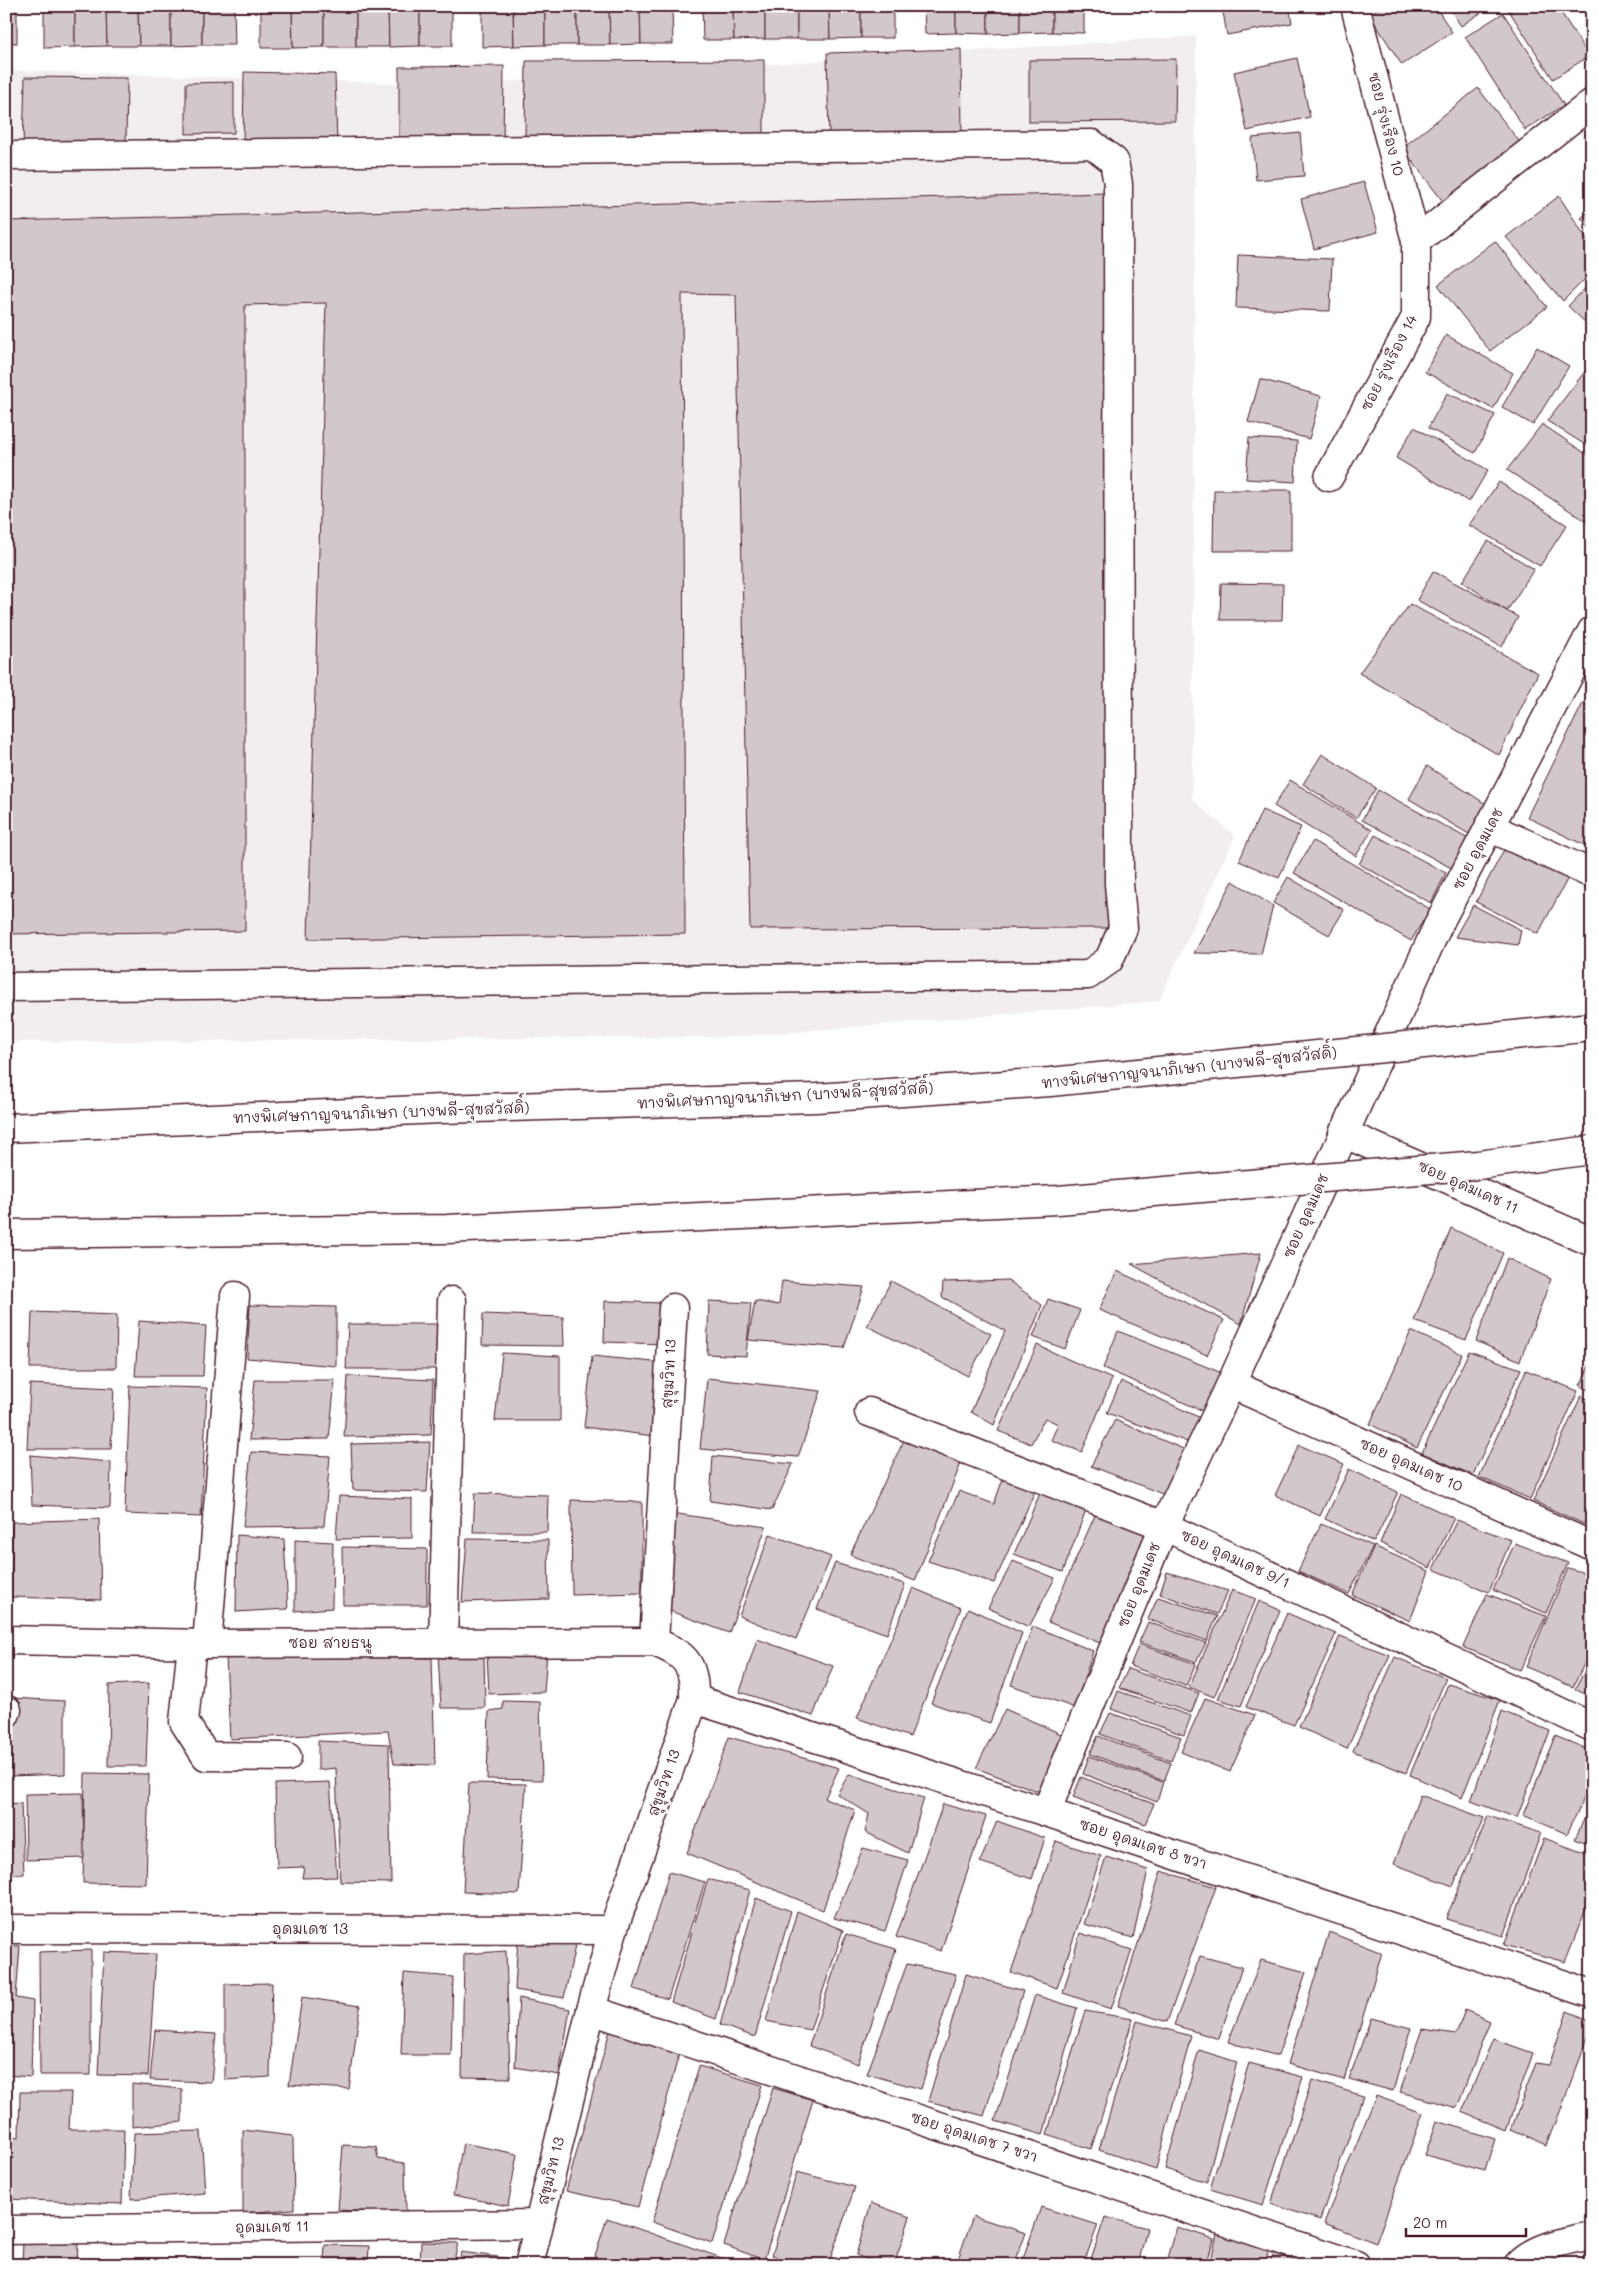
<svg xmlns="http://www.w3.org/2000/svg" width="1598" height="2271" font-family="Mali,'Playpen Sans Thai',sans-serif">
<rect width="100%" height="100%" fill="#fff"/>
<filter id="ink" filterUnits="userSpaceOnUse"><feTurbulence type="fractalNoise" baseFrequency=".02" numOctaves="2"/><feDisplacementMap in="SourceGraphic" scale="10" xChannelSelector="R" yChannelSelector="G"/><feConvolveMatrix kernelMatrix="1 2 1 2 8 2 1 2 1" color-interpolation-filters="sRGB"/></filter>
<g filter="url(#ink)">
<polygon fill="#f2eeef" points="1196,36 1192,799 1235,836 1159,1001 736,1037 6,1042 6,70 454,85"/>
<g fill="#d2c7cb" stroke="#4a1f2b">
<rect x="6" y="6" width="11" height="37"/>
<polygon points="44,6 75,6 75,47 44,48"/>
<polygon points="75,6 106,6 107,46 75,47"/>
<polygon points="106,6 138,6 139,46 107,46"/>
<polygon points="138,6 171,6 171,46 139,46"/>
<polygon points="171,6 202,6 202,45 171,46"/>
<polygon points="202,6 234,6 235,45 202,45"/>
<polygon points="261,6 292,6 293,48 261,48"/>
<polygon points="292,6 324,6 324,47 293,48"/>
<rect x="324" y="6" width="32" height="41"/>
<polygon points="356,6 388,6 389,47 356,47"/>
<polygon points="388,6 420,6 420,46 389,47"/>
<rect x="420" y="6" width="32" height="40"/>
<polygon points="482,6 513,6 514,46 482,47"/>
<polygon points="513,6 545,6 545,45 514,46"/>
<rect x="545" y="6" width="32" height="39"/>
<polygon points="577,6 609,6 610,45 577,45"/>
<polygon points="609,6 640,6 641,44 610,45"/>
<polygon points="640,6 672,6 673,44 641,44"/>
<polygon points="702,6 733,6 734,40 703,40"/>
<polygon points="733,6 765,6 765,39 734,40"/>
<rect x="765" y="6" width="32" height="33"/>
<polygon points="797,6 829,6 830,39 797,39"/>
<polygon points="829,6 861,6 861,38 830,39"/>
<rect x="861" y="6" width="32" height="32"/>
<polygon points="924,6 956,6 956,33 925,34"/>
<polygon points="956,6 988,6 988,34 956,33"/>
<polygon points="988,6 1020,6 1020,33 988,34"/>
<polygon points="1020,6 1052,6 1052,32 1020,33"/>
<polygon points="1052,6 1084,6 1084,33 1052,32"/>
<polygon points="1222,6 1289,6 1292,23 1227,35"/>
<polygon points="1382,6 1435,6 1452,32 1402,65 1369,14"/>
<polygon points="1448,6 1491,6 1461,26"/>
<polygon points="1506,6 1557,6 1589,56 1553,79"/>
<polygon points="1503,13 1564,105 1525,130 1465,37"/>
<polygon points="961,49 962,135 829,138 827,53"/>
<polygon points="1297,58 1310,117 1247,131 1234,72"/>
<polygon points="1176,59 1175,121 1029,122 1029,60"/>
<polygon points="764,60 764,139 525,140 526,61"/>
<polygon points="504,66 503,144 399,145 399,67"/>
<polygon points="244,72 335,74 337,144 243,147"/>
<polygon points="25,77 127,78 126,146 23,145"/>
<polygon points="234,82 234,133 186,134 186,83"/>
<polygon points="1478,88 1522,145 1445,204 1402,148"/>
<polygon points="1300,133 1304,176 1256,180 1252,138"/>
<polygon points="1364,182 1378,232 1314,249 1301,199"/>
<polygon points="1107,193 1112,928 750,929 736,295 682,294 685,934 308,939 326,303 245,305 245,931 6,934 6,221"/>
<polygon points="1559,196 1592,247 1592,272 1563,301 1506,237"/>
<polygon points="1592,209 1592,231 1581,218"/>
<polygon points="1495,241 1547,307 1490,351 1438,285"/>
<polygon points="1238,255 1332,259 1330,311 1236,308"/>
<polygon points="1592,281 1592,329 1568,306"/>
<polygon points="1446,335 1513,373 1493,409 1425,372"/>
<polygon points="1537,347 1569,366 1533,425 1502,407"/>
<polygon points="1589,366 1592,368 1592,449 1547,421"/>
<polygon points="1260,379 1321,396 1309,439 1248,422"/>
<polygon points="1447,393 1495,415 1475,453 1428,428"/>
<polygon points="1542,424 1592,458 1592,525 1507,470"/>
<polygon points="1414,427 1488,470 1469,502 1396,458"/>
<polygon points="1249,438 1297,441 1295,482 1246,479"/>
<polygon points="1499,482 1567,525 1540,566 1469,525"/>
<polygon points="1214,490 1291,490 1291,551 1213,551"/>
<polygon points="1488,541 1534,569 1507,611 1462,582"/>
<polygon points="1433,571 1518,617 1502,647 1417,600"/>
<polygon points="1221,583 1283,584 1282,620 1220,620"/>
<polygon points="1410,604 1538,673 1499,755 1359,673"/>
<polygon points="1583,703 1592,708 1592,849 1527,817"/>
<polygon points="1322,754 1376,788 1356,818 1303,784"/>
<polygon points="1427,766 1486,804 1469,834 1409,799"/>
<polygon points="1290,780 1372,830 1356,856 1274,806"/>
<polygon points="1378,790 1474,842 1457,871 1362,820"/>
<polygon points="1262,810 1301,827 1279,878 1239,861"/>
<polygon points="1375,835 1446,873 1431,903 1359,864"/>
<polygon points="1313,841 1430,909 1411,941 1294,873"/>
<polygon points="1507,844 1569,876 1538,934 1476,902"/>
<polygon points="1288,877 1344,910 1329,935 1273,903"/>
<polygon points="1233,881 1273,906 1261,954 1194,953"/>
<polygon points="1473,905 1521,930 1518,945 1455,937"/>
<polygon points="1451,1228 1503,1253 1466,1340 1414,1321"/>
<polygon points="1261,1253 1241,1324 1131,1264"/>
<polygon points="1507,1258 1551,1279 1520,1361 1476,1341"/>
<polygon points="1117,1271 1224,1320 1207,1355 1099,1310"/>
<polygon points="1008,1280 1042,1305 994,1425 971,1412 1005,1331 942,1297 943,1282"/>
<polygon points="782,1281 864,1287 844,1348 748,1340 755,1301 779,1305"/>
<polygon points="891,1281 991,1334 968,1376 867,1326"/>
<polygon points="1048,1299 1080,1310 1065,1349 1033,1337"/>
<polygon points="605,1301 662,1303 663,1344 604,1342"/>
<polygon points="709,1301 751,1303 746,1356 707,1354"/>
<polygon points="250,1305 336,1307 336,1366 247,1358"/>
<polygon points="32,1312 117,1315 116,1368 30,1368"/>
<polygon points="483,1314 563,1317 564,1346 482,1345"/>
<polygon points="139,1321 206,1326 203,1376 135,1376"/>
<polygon points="348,1324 437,1324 438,1369 346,1369"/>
<polygon points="1118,1331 1222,1373 1208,1413 1103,1368"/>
<polygon points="1411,1331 1462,1354 1417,1448 1370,1424"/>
<polygon points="1037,1345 1112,1379 1082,1452 1051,1440 1058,1424 1045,1418 1031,1444 998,1431"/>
<polygon points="1469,1351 1521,1369 1473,1475 1422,1453"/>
<polygon points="502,1353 560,1356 560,1421 495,1421"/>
<polygon points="592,1356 664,1363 661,1437 584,1427"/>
<polygon points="1592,1359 1592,1392 1580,1386"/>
<polygon points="1526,1370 1578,1391 1530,1499 1479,1477"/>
<polygon points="348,1376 433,1380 431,1435 344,1437"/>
<polygon points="707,1378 821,1391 798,1457 700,1449"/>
<polygon points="255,1380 335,1380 329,1439 249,1440"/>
<polygon points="1121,1381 1205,1420 1193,1444 1107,1413"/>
<polygon points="30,1384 114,1388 111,1449 27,1449"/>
<polygon points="130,1386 207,1388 201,1517 125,1514"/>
<polygon points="1581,1396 1592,1401 1592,1505 1584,1524 1533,1501"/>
<polygon points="1115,1420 1188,1451 1165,1495 1091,1466"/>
<polygon points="905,1438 961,1463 915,1581 850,1555"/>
<polygon points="430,1442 427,1492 353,1490 351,1444"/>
<polygon points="1299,1445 1344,1464 1320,1516 1275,1495"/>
<polygon points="251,1452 330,1456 324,1526 243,1527"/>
<polygon points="30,1455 111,1462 110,1508 32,1505"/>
<polygon points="713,1456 793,1464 772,1510 710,1501"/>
<polygon points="1349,1469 1398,1492 1374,1542 1325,1519"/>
<polygon points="1004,1476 1036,1489 994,1583 928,1561 959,1491 994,1504"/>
<polygon points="1041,1491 1087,1507 1063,1572 1014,1554"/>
<polygon points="475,1493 548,1495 547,1532 473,1532"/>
<polygon points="1401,1494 1454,1518 1430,1568 1380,1543"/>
<polygon points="339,1496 412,1499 412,1538 336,1539"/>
<polygon points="571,1500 642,1502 642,1593 572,1595"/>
<polygon points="671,1513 766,1527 729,1633 662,1608"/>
<polygon points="1096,1513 1147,1533 1105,1645 1048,1622"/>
<polygon points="99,1519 101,1600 11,1597 12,1522"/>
<polygon points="1457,1520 1511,1540 1489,1592 1433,1569"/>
<polygon points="1321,1524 1373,1546 1349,1594 1298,1571"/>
<polygon points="770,1534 831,1557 796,1639 739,1616"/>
<polygon points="237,1535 284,1539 288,1609 236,1612"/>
<polygon points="467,1539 548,1540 549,1599 462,1602"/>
<polygon points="295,1540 333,1542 332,1608 295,1611"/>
<polygon points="1515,1543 1568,1563 1546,1613 1493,1590"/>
<polygon points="1374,1546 1429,1571 1410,1621 1352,1595"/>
<polygon points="342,1547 427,1549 427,1605 343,1605"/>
<polygon points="1013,1561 1055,1578 1029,1627 988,1608"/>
<polygon points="835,1563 905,1584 887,1634 817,1609"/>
<polygon points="1568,1568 1592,1575 1592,1647 1573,1687 1526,1667"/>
<polygon points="1167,1572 1228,1591 1217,1614 1160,1594"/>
<polygon points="913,1588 961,1608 910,1737 857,1718"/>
<polygon points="1232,1590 1256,1599 1214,1697 1189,1687"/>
<polygon points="1487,1594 1546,1616 1520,1670 1463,1647"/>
<polygon points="1158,1597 1217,1616 1207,1641 1148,1619"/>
<polygon points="1259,1601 1280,1610 1241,1706 1218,1699"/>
<polygon points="968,1608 1022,1633 990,1723 931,1703"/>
<polygon points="1287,1613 1336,1634 1294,1725 1246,1707"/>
<polygon points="1148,1622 1206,1643 1196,1662 1139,1642"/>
<polygon points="1033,1626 1093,1651 1075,1708 1011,1685"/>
<polygon points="1340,1636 1390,1655 1347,1749 1299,1727"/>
<polygon points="757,1639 833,1666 813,1716 740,1692"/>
<polygon points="1139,1644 1196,1664 1186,1686 1130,1666"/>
<polygon points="484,1652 485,1708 441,1708 438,1654"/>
<polygon points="547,1652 544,1692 489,1694 487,1653"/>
<polygon points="226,1657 432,1658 435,1765 394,1764 388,1731 230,1739"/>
<polygon points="1395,1657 1446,1678 1406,1773 1353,1751"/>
<polygon points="1592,1657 1592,1698 1575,1689"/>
<polygon points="1128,1669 1199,1693 1191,1713 1119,1688"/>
<polygon points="149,1683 146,1766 108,1766 109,1685"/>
<polygon points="1448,1684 1500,1700 1462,1798 1410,1775"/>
<polygon points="1118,1691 1191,1716 1184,1735 1111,1709"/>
<polygon points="12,1698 65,1701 65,1774 10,1776"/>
<polygon points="1205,1698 1255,1715 1230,1772 1181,1752"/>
<polygon points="503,1701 540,1702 542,1780 487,1779 489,1711 503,1709"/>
<polygon points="1005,1709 1068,1737 1045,1794 976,1768"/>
<polygon points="1502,1711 1550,1731 1517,1818 1471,1801"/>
<polygon points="1110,1713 1181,1737 1171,1761 1100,1734"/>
<polygon points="1098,1736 1171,1763 1164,1781 1090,1754"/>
<polygon points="1555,1736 1592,1751 1592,1781 1567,1834 1523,1815"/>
<polygon points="729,1737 839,1768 825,1798 855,1810 823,1910 687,1853"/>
<polygon points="318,1741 389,1744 391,1883 340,1882 336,1768 318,1770"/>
<polygon points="1089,1756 1163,1782 1157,1802 1083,1774"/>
<polygon points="85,1773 149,1774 146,1884 83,1883"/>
<polygon points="849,1774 924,1798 908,1853 865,1832 869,1814 837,1794"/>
<polygon points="1081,1777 1154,1804 1145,1824 1073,1797"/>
<polygon points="330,1782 337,1877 302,1878 304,1867 277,1868 275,1784"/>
<polygon points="469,1783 526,1784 519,1894 463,1892"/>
<polygon points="83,1793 84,1858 26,1860 25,1794"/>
<polygon points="1420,1795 1484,1818 1453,1886 1394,1864"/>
<polygon points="1592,1802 1592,1846 1575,1839"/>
<polygon points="21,1803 24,1874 6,1875 6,1804"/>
<polygon points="943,1804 986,1816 941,1951 896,1937"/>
<polygon points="1488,1816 1541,1833 1503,1936 1446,1919"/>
<polygon points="997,1821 1045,1838 1032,1879 980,1862"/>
<polygon points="1544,1838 1592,1856 1592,1894 1565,1962 1504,1945"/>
<polygon points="1056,1841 1101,1856 1057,1988 1011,1972"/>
<polygon points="863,1848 908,1860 885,1931 834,1918"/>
<polygon points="1106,1857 1148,1870 1133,1938 1084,1924"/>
<polygon points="1161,1871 1216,1887 1167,2022 1118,2006"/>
<polygon points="669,1872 705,1882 668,1999 634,1989"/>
<polygon points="708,1879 750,1890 716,2019 671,2002"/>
<polygon points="756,1898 791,1911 755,2037 720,2025"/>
<polygon points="797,1911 843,1930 810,2030 766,2021"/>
<polygon points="1329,1932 1382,1953 1344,2080 1288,2064"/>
<polygon points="1080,1933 1132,1950 1111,2009 1063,1993"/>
<polygon points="846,1934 896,1949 858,2064 809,2046"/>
<polygon points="518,1937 576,1941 564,1998 515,1990"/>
<polygon points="6,1946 20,1946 16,1998 33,2001 31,2077 6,2075"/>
<polygon points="91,1950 91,2075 40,2075 39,1952"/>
<polygon points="506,1951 510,2078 462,2077 464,1954"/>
<polygon points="104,1952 156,1954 148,2076 98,2075"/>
<polygon points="1200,1956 1242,1967 1219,2039 1174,2025"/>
<polygon points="1261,1960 1306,1972 1278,2056 1228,2042"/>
<polygon points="907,1964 956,1974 921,2089 867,2074"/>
<polygon points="404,1973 453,1977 451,2055 401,2055"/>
<polygon points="966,1974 1023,1991 984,2116 928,2101"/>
<polygon points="272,1983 270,2077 225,2080 225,1984"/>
<polygon points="1035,1995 1077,2008 1043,2135 995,2121"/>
<polygon points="302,1997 360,2006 349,2089 289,2085"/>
<polygon points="519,1998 570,2009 559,2075 515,2067"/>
<polygon points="1465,2010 1490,2021 1457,2108 1400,2092 1422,2029 1456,2034"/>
<polygon points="1085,2011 1133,2019 1091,2149 1047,2134"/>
<polygon points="1567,2011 1592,2021 1592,2027 1547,2146 1511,2130 1536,2063 1549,2065"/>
<polygon points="1371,2018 1411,2028 1393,2091 1349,2079"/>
<polygon points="1137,2021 1191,2036 1156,2169 1099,2150"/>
<polygon points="155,2030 216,2034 211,2082 150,2080"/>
<polygon points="610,2030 680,2050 638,2207 566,2191"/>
<polygon points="1493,2039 1533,2053 1506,2130 1462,2112"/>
<polygon points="1199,2050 1237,2062 1207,2182 1165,2169"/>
<polygon points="1249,2063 1303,2077 1263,2205 1210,2189"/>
<polygon points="699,2066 762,2085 712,2243 652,2222"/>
<polygon points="1312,2080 1363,2096 1320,2220 1271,2204"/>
<polygon points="132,2084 182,2089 182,2122 132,2127"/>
<polygon points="773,2088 813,2100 764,2260 724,2245"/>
<polygon points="20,2092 71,2092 69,2129 124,2129 122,2204 8,2199 11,2138 19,2137"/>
<polygon points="1376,2096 1423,2113 1376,2243 1324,2223"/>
<polygon points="1437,2121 1495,2139 1485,2171 1425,2155"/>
<polygon points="243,2130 293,2136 294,2209 243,2213"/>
<polygon points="201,2131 205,2193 131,2199 134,2133"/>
<polygon points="463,2143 517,2154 508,2206 453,2195"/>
<polygon points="343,2145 376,2147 378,2159 405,2163 406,2213 338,2210"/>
<polygon points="797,2172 855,2187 828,2265 803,2265 772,2255"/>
<polygon points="871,2203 910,2217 894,2265 881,2265 856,2255"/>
<polygon points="1041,2207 1098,2225 1083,2265 1021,2265"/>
<polygon points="973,2216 1026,2233 1014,2265 956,2265"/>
<polygon points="1105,2217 1147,2228 1138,2265 1089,2265"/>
<polygon points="607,2218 742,2265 592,2265"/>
<polygon points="1177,2227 1214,2239 1206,2265 1166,2265"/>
<polygon points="1217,2234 1269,2249 1265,2265 1210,2265"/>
<polygon points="6,2242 10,2242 9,2265 6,2265"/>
<polygon points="23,2242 78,2242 77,2265 22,2265"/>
<polygon points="421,2242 458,2243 453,2265 420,2265"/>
<polygon points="325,2245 369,2246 368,2265 324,2265"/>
<polygon points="1274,2250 1312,2263 1309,2265 1270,2265"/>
<polygon points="461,2252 512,2259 511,2265 459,2265"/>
<polygon points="194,2259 239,2260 240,2265 195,2265"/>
</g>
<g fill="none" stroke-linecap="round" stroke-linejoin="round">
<defs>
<g id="minor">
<polyline points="6,156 1092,144 1114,161 1118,184 1119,884 1123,928 1109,960 1088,975 6,987"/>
<polyline points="1416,241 1592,103"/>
<polyline points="1329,477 1416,317 1416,241 1355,6"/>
<polyline points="1489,827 1592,874"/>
<polyline points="1343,1133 1592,1242"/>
<polyline points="1231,1384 1592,1546"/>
<polyline points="869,1412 1164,1526 1592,1727"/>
<path d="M6,1640L207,1644L654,1642C686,1654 695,1664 694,1699L613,1930L591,2010L529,2265"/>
<polyline points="654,1642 673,1308"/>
<polyline points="443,1643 452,1301"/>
<polyline points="192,1644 184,1722 206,1756 287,1757"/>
<polyline points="207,1644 235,1296"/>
<polyline points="694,1699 1046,1812 1592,1994"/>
<polyline points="6,1713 7,1710"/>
<polyline points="1046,1812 1164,1526 1231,1384 1439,923 1592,631"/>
<polyline points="6,1929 613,1930"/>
<polyline points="591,2010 1356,2265"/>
<polyline points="6,2230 538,2224"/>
<path d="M1518,2265C1534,2246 1568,2241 1592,2236"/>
</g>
</defs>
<use href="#minor" stroke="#4a1f2b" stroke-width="31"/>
<use href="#minor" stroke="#fff" stroke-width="28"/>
<defs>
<g id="highway-bridge">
<polyline points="6,1128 442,1109 816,1098 1050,1082 1592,1027"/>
<polyline points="6,1234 447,1229 1058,1200 1478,1165 1592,1150"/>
</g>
</defs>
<use href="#highway-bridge" stroke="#4a1f2b" stroke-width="31" stroke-linecap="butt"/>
<use href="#highway-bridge" stroke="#fff" stroke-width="28"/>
</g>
</g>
<g text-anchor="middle" stroke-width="4.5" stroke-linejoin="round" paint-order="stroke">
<g font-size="15" fill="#4a1f2b" stroke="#fff">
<text transform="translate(1386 124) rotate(76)" y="5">ซอย รุ่งเรือง 10</text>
<text transform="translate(1389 363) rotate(-63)" y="5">ซอย รุ่งเรือง 14</text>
<text transform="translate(1478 849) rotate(-62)" y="5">ซอย อุดมเดช</text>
<text transform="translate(1189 1068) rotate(-6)" y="5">ทางพิเศษกาญจนาภิเษก (บางพลี-สุขสวัสดิ์)</text>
<text transform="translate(785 1096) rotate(-3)" y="5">ทางพิเศษกาญจนาภิเษก (บางพลี-สุขสวัสดิ์)</text>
<text transform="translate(381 1113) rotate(-2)" y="5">ทางพิเศษกาญจนาภิเษก (บางพลี-สุขสวัสดิ์)</text>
<text transform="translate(1468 1187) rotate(24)" y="5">ซอย อุดมเดช 11</text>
<text transform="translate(1306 1216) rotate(-66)" y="5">ซอย อุดมเดช</text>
<text transform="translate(669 1374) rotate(-87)" y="5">สุขุมวิท 13</text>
<text transform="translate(1411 1465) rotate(24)" y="5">ซอย อุดมเดช 10</text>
<text transform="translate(1235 1559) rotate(25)" y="5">ซอย อุดมเดช 9/1</text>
<text transform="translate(1139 1585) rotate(-68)" y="5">ซอย อุดมเดช</text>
<text x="330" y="1648">ซอย สายธนู</text>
<text transform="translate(664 1783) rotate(-71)" y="5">สุขุมวิท 13</text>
<text transform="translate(1143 1844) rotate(18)" y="5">ซอย อุดมเดช 8 ขวา</text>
<text x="310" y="1934">อุดมเดช 13</text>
<text transform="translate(974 2137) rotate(18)" y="5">ซอย อุดมเดช 7 ขวา</text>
<text transform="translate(551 2171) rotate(-76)" y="5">สุขุมวิท 13</text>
<text transform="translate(272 2227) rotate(-1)" y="5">อุดมเดช 11</text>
</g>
</g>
<rect width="1598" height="2271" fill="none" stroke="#fff" stroke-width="25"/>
<rect x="12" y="12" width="1573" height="2246" fill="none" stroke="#4a1f2b" stroke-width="2" filter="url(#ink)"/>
<path d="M1406 2228v8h120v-8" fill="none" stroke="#4a1f2b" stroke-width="2.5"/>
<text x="1413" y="2228" font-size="15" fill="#4a1f2b" stroke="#ffffff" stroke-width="4" paint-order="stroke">20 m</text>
</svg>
